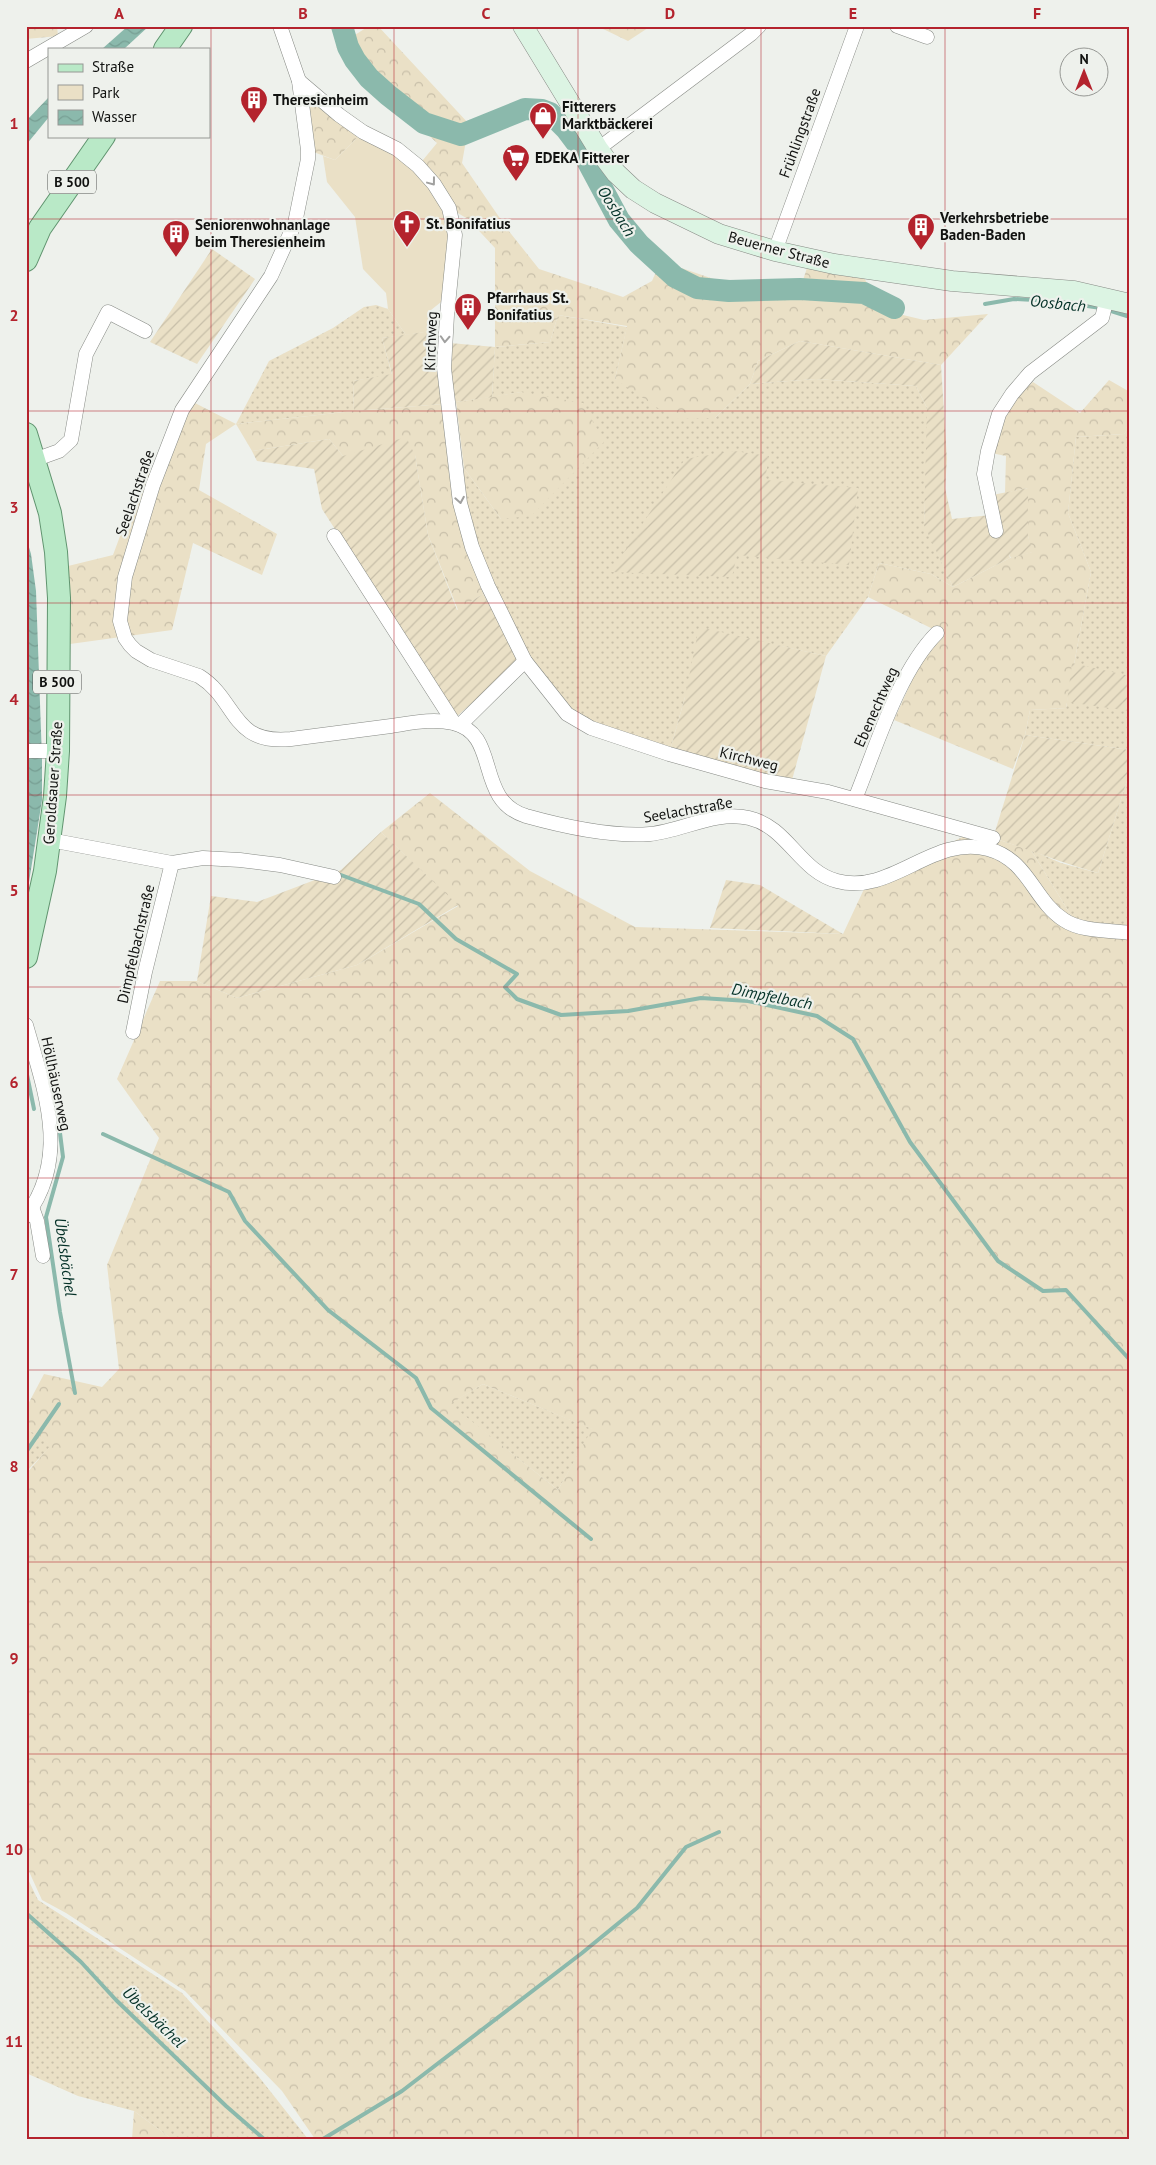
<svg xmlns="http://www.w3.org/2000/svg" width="1156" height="2165" font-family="'PT Sans',sans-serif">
<defs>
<pattern id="grass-dots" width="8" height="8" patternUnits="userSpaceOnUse" patternTransform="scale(1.25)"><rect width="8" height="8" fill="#eae0c6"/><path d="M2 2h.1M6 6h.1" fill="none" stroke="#c8bfa9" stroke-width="1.8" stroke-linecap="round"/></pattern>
<pattern id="forest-crowns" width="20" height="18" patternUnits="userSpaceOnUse" patternTransform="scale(1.25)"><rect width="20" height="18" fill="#eae0c6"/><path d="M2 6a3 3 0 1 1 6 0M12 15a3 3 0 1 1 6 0" fill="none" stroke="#c8bfa9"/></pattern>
<pattern id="garden-furrows" width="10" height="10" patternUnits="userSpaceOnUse" patternTransform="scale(1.25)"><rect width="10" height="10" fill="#eae0c6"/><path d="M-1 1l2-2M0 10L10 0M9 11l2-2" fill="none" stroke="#c8bfa9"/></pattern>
<pattern id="water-waves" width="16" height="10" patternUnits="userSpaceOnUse" patternTransform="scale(1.25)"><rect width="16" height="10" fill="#8bb9ac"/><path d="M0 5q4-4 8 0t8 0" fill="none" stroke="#779e93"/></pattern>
</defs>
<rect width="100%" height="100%" fill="#eef1ec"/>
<g fill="url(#grass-dots)">
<polygon points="376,305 388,309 406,335 382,338 392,375 353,381 354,411 236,424 269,361 333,328 364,307"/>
<polygon points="558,315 627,327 615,379 715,418 750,384 816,379 916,386 927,408 927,458 924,523 953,587 931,574 879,563 868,597 826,656 776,645 685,697 669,754 591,728 521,660 483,594 456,501 464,468 501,519 522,392 492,397 495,347 550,342"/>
<polygon points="1130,426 1130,750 1025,735 1030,710 1066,708 1091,572 1068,513 1076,437 1124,434"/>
<polygon points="1130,771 1130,927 1075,922 1031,850 1061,863 1098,873"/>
<polygon points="483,1384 593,1429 558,1490 449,1404"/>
<polygon points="26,1428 52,1445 26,1472"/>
<polygon points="26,1875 38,1900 182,1993 259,2077 308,2139 172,2139 134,2111 78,2096 26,2073"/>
</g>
<g fill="url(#forest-crowns)" fill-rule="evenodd">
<polygon points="26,26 57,26 58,36 26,39"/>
<polygon points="369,26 378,26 469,124 462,163 508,230 539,269 623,297 652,281 661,261 734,286 801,286 808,265 863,276 882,310 924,320 988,314 941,365 800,341 758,361 750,384 715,418 674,419 615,379 627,326 558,315 550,342 495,347 495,248 468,219 449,208 418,166 437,143 336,47"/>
<polygon points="597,26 651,26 628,41"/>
<polygon points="315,95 363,132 335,160 308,150 302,105"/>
<polygon points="1109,380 1130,392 1130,426 1124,434 1076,437 1068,513 1091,572 1066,708 1030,710 1025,735 1013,769 894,720 913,678 939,632 868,597 879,563 931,574 953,587 1010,558 1032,552 1028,536 1028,488 1005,493 1006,456 991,453 1003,413 1019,394 1033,382 1080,413"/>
<polygon points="521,392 583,403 604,442 531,516 501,519 464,468 456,402"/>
<polygon points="193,402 236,424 354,411 443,404 456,501 483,594 458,610 428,535 415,455 343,456 329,439 252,451 236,424 206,444 199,490 277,534 262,575 193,543 172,630 70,644 68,566 113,555 135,496"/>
<path d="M430,793L530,871L635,927L843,934L864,889L964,836L993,838L1031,850L1075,922L1130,927V2139H315L282,2091L185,1991L66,1913L42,1900L26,1865V1474L51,1445L26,1428V1408L44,1374L102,1387L119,1369L107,1265L159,1138L117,1079L160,981H197L237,998L357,965L458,906L381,832ZM483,1384L592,1429L558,1490L450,1404Z"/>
<polygon points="134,2111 172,2139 132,2139"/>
</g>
<polygon fill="#eae0c6" points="363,132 397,149 449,208 451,236 446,298 431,310 431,331 406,335 388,309 386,293 363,269 355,217 327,182 323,156 335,160"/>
<g fill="url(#garden-furrows)">
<polygon points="212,249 255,279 197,364 150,342"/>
<polygon points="431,331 431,364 443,373 440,395 443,404 354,411 353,381 392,374 382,338"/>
<polygon points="800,341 941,365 947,459 945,488 952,519 991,515 987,496 1028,488 1028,536 1033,552 1011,558 1009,554 1010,558 953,587 924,525 927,408 916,386 816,379 750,384 758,361"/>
<polygon points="450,343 495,347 492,397 456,402 449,384"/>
<polygon points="406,437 415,455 428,535 457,610 483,594 521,660 456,717 322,509 314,469 257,461 252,451 329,439 343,456"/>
<polygon points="734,451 769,456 765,480 858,488 849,565 737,555 732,577 611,572 685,459"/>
<polygon points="699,627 826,656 792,780 669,754 685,697"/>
<polygon points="1072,663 1130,676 1130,711 1067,702"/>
<path d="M1025,735L1130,750V771L1098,873C1062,863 1028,849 993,838Z"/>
<polygon points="381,832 458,905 357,965 237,998 197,981 211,896 257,902 341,870"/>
<polygon points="726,880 760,885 843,934 710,928"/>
</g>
<g fill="url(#water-waves)">
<polygon points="128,26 149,26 124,49 102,49"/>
<polygon points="49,97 49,117 26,145 26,121"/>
<polygon points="26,537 31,554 36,591 42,759 42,800 26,901 28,762"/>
</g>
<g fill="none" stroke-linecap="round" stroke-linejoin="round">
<g stroke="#8bb9ac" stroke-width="4">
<polyline points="985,304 1014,299 1053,301 1101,308"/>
<polyline points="1108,310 1130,317"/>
<polyline points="341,875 419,904 456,939 517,974 505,987 517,999 561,1015 628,1011 701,998 748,1001 817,1016 853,1039 910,1142 998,1261 1043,1291 1066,1290 1130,1360"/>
<polyline points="26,1070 34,1109"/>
<polyline points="59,1125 63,1157 46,1217 60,1312 75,1393"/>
<polyline points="103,1134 229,1192 245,1221 328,1310 416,1378 431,1408 591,1539"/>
<polyline points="26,1452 59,1404"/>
<polyline points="26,1913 81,1962 116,2000 226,2106 264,2139"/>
<polyline points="323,2139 402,2091 582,1953 637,1908 686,1847 719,1832"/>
</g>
<polyline stroke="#8bb9ac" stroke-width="22" points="342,26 348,47 355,60 369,78 388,95 424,123 461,135 525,109 542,110 550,113 566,129 581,149 619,220 639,244 675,277 697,288 729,291 800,289 864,293 894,308"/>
<defs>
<g id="minor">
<path d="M280,26L299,81L308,150V159L295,223L271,276L182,410L153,485L125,577L120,621L125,638L130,645L136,651L151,660L199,676C238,700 230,745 291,739C324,735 358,730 391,726C411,723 433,718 453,723C501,734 474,800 526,816C562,826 612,837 650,834C682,831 716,810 749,818C788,827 799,871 837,881C891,896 933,834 988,849C1029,860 1033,900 1064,920C1082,932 1109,930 1130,933"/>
<polyline points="897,26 927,37"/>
<polyline points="26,61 86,26"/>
<polyline points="299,81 339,115 363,132 397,149 418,166 434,184 449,208 455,235 447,315 444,368 460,503 472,547 488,586 525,661 567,714 591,728 669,754 765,781 828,792 993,838"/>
<polyline points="598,149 751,34 759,26"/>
<polyline points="775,251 857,26"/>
<polyline points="34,460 59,451 71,440 86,354 108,312 145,331"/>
<polyline points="996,531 984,474 988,451 999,414 1012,394 1030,373 1102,318 1107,298"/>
<polyline points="334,536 454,723"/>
<polyline points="460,725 525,661"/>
<polyline points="26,751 58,751"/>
<path d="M855,799C876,748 898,672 937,633"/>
<polyline points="50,840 172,863 203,858 240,860 280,865 334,877"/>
<path d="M26,1025C44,1089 71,1156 26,1216"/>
<polyline points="133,1032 145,972 172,863"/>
<polyline points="32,1207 37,1221 43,1256"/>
</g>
<polyline id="secondary" points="523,26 598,149 616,173 633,189 655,203 719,234 775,251 834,264 952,281 1074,291 1130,304"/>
<g id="primary">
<polyline points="165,49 181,26"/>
<polyline points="26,260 40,228 104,136"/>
<polyline points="26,434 50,513 56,552 59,598 58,751 55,796 45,871 26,957"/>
</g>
</defs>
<use href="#minor" stroke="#878a85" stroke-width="15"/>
<use href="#secondary" stroke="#878a85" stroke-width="21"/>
<use href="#primary" stroke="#60946f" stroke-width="24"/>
<use href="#minor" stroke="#fff" stroke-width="14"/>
<use href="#secondary" stroke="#dcf4e3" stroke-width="20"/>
<use href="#primary" stroke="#b9e9c7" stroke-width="22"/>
</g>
<defs><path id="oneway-chevron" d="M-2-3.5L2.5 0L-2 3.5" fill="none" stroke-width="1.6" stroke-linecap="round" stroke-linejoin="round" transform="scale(1.25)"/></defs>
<g stroke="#a0a09f">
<use href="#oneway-chevron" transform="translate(432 182) rotate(53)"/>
<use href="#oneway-chevron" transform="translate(445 339) rotate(93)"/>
<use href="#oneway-chevron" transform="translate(460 500) rotate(80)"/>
</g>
<path fill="none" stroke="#b4232d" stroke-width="1" stroke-opacity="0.55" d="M211,26V2139M394,26V2139M578,26V2139M761,26V2139M945,26V2139M26,219H1130M26,411H1130M26,603H1130M26,795H1130M26,987H1130M26,1178H1130M26,1370H1130M26,1562H1130M26,1754H1130M26,1946H1130"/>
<defs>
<symbol id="building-pin" viewBox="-11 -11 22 30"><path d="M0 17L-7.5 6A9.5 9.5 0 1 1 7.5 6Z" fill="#b4232d" stroke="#eef1ec"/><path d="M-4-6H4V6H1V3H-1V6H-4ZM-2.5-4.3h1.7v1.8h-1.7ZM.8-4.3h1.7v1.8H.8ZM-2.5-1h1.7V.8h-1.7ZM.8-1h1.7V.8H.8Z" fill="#fff"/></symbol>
<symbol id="shop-pin" viewBox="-11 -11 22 30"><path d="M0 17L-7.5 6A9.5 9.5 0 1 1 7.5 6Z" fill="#b4232d" stroke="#eef1ec"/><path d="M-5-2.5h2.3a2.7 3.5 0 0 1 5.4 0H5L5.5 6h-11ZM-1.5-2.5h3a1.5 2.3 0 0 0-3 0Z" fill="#fff"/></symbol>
<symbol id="supermarket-pin" viewBox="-11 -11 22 30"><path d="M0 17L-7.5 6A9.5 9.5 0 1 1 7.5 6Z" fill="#b4232d" stroke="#eef1ec"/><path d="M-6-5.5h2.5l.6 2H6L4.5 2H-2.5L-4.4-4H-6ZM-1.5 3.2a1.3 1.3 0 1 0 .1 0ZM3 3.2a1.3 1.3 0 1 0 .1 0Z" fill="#fff"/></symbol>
<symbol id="church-pin" viewBox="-11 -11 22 30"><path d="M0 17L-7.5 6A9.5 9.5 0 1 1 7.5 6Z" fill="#b4232d" stroke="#eef1ec"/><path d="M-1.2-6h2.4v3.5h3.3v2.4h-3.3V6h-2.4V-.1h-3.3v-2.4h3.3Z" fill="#fff"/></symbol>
</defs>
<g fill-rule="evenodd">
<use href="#building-pin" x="238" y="84" width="32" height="43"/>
<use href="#shop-pin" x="527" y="100" width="32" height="43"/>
<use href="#supermarket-pin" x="500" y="142" width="32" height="43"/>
<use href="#church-pin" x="391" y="208" width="32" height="43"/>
<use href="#building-pin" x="905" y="211" width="32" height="43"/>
<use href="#building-pin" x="160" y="218" width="32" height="43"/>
<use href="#building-pin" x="452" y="291" width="32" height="43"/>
</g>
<g text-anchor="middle" stroke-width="4.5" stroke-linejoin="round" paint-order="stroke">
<g fill="#eef1ec" stroke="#535552" stroke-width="1">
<rect x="48" y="170.5" width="48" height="23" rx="4"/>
<rect x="33" y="670.5" width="48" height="23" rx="4"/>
</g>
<g font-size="14" font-weight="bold" fill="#111210">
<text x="72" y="187">B 500</text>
<text x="57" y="687">B 500</text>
</g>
<g font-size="15" font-weight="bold" fill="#111210" stroke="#eef1ec" text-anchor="start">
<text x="273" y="105">Theresienheim</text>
<text x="562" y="112">Fitterers<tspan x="562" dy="17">Marktbäckerei</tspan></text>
<text x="535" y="163">EDEKA Fitterer</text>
<text x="940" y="223">Verkehrsbetriebe<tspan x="940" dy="17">Baden-Baden</tspan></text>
<text x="426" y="229">St. Bonifatius</text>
<text x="195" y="230">Seniorenwohnanlage<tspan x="195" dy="17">beim Theresienheim</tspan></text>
<text x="487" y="303">Pfarrhaus St.<tspan x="487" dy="17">Bonifatius</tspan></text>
</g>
<g font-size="15" fill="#111210" stroke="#eef1ec">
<text transform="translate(800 133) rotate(-70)" y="5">Frühlingstraße</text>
<text transform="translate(779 250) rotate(15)" y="5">Beuerner Straße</text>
<text transform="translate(431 341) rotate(-88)" y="5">Kirchweg</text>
<text transform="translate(135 493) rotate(-71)" y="5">Seelachstraße</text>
<text transform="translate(876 707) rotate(-66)" y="5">Ebenechtweg</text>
<text transform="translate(749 759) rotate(14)" y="5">Kirchweg</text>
<text transform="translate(53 783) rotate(-86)" y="5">Geroldsauer Straße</text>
<text transform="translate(688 810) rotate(-10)" y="5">Seelachstraße</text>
<text transform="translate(136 944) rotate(-77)" y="5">Dimpfelbachstraße</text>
<text transform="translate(56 1084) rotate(78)" y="5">Höllhäuserweg</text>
</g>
<g font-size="16" font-style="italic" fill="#043127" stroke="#eef1ec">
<text transform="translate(617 211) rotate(58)" y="6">Oosbach</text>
<text transform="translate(1058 303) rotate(6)" y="6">Oosbach</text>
<text transform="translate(772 996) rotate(11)" y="6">Dimpfelbach</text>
<text transform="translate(66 1257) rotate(82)" y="6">Übelsbächel</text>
<text transform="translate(154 2017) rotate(44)" y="6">Übelsbächel</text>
</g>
</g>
<rect width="1156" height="2165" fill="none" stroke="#eef1ec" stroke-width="55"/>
<rect x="48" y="48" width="162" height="90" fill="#eef1ec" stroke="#969894"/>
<rect x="58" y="64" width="25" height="8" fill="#b9e9c7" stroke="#969894"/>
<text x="92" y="72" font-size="15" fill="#111210">Straße</text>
<rect x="58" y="85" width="25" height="15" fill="#eae0c6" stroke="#969894"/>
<text x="92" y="98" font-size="15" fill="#111210">Park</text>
<rect x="58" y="110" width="25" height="15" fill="url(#water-waves)" stroke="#969894"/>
<text x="92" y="122" font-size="15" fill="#111210">Wasser</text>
<g transform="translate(1084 72)"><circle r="24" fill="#eef1ec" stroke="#969894"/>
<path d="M0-4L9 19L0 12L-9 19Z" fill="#b4232d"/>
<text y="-8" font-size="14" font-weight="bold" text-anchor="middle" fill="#111210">N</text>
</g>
<rect x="28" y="28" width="1100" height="2110" fill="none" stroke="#b4232d" stroke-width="2"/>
<g font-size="16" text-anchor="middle" font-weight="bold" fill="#b4232d">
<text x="119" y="19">A</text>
<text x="303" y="19">B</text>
<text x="486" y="19">C</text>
<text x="670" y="19">D</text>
<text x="853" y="19">E</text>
<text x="1037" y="19">F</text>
<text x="14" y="129">1</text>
<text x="14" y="321">2</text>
<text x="14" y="513">3</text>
<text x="14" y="705">4</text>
<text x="14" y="896">5</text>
<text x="14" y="1088">6</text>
<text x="14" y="1280">7</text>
<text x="14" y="1472">8</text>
<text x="14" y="1664">9</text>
<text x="14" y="1855">10</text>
<text x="14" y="2047">11</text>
</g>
</svg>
